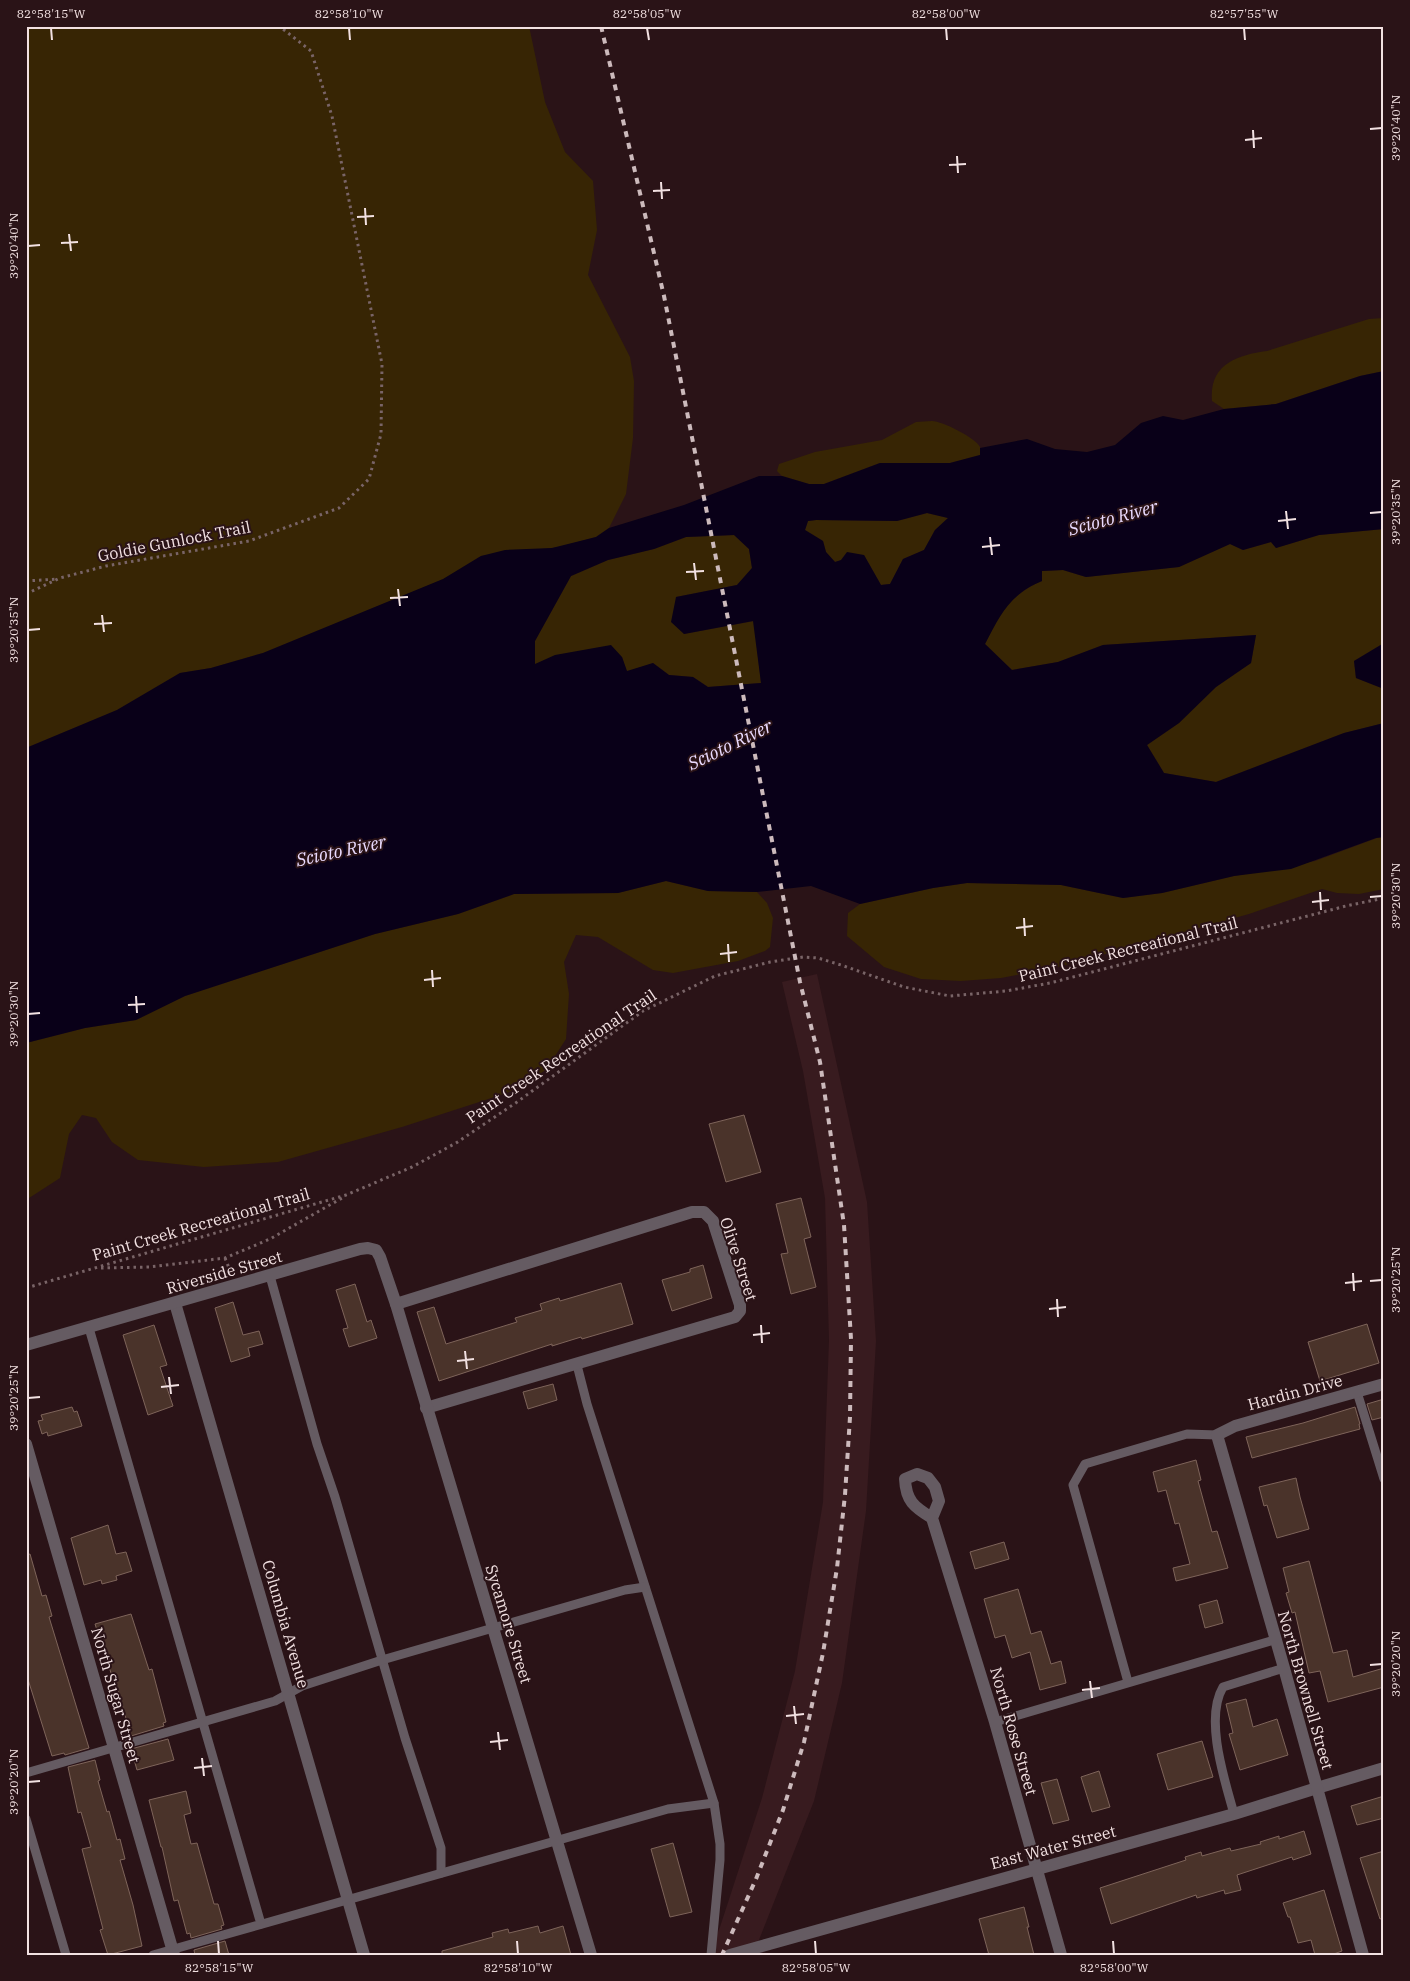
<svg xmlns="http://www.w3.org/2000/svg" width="1410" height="1981" font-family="'IBM Plex Serif',serif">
<rect width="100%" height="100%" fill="#2a1317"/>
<polygon fill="#381b1f" points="817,974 867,1202 876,1341 866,1511 842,1683 814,1801 753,1955 708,1955 720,1927 762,1798 795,1671 823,1502 829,1340 825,1198 803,1071 782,982"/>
<g fill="#372504">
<polygon points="26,26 529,26 545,102 565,152 593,181 597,230 588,275 630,357 634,381 633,438 626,494 609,528 596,537 560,547 481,556 444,579 263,653 211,668 180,673 117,710 26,748"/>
<path d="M1384,318V371L1360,376L1276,404L1224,409L1212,401C1209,365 1236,355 1267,351L1369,319Z"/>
<path d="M932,421C942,421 976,438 980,447C980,449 980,454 980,455L950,463H880L824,484H809L782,476L777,471L779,464L815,452L882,440L916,422Z"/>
<polygon points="927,513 948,518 935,530 924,550 903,559 890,584 881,585 864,555 835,562 826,552 823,541 805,530 808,521 816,520 897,521"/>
<path d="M1384,529V643L1354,661L1356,678L1384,689V723L1344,733L1216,782L1164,773L1147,745L1179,723L1216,687L1251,663L1256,635L1103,645L1058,662L1012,670L985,644C1000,614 1009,595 1042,581V571L1063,570L1086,577L1179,567L1230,544L1243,550L1271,542L1276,548L1319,535Z"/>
<polygon points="734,535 749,549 752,568 737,585 676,597 684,634 754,621 761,683 708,687 693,677 669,675 653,663 627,672 622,657 535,664 535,641 571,576 608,560 654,549 686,537"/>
<polygon points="1384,837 1384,889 1359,894 1337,893 1322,889 1249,914 1062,966 1001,978 961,981 921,979 884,967 847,936 848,913 860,904 933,888 967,883 1061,885 1123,898 1162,893 1234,876 1315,861 1377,838"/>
<polygon points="666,881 708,891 757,892 767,903 773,918 770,947 765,951 738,961 673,973 653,970 598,937 576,935 564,962 569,994 566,1039 546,1070 507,1093 402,1127 278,1162 204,1167 138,1160 112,1142 96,1118 82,1115 69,1134 60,1178 26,1200 26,1043 85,1028 136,1020 185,996 375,934 458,914 514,894 618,893"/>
</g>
<g fill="#090018" fill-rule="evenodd">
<path d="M1384,371V529L1319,535L1276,548L1271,542L1243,550L1230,544L1179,567L1086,577L1063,570L1042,571V581C1010,594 1000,615 985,644L1012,670L1058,662L1103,645L1256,635L1251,663L1216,687L1179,723L1147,745L1164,773L1216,782L1344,733L1384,723V837L1376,838L1291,869L1234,876L1162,893L1123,898L1061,885L967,883L933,888L860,904L811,886L757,892L708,891L666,881L618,893L514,894L458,914L375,934L185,996L136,1020L85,1028L26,1043V748L117,710L180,673L211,668L263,653L443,579L481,556L505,550L552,548L596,537L609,528L684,505L759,476H782L809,484H824L880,463H950L980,455V448L1027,439L1055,449L1087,452L1115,445L1141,423L1163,416L1183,420L1224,409L1276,404L1360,376ZM927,513L948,518L935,530L924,550L903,559L890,584L881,585L864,555L847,552L841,560L835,562L826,552L823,541L805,530L808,521L816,520L897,521ZM734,535L749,549L752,568L737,585L676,597L671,622L684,634L753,621L761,683L708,687L693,677L669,675L653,663L627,671L622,657L611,645L555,655L535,664V641L571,576L608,560L654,549L686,537Z"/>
<polygon points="1384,643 1384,689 1356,678 1354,661"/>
</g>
<g fill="#4a332a" stroke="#7e645a">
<polygon points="744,1115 761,1172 726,1182 709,1124"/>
<polygon points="801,1198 811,1237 804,1239 816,1287 791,1294 781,1254 788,1253 776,1204"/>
<polygon points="703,1265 712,1298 672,1311 662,1280 690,1272 690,1269"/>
<polygon points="621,1283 633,1324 582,1339 581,1337 552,1346 552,1344 439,1381 417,1312 434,1307 446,1344 517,1322 515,1318 542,1310 540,1304 559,1298 560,1301"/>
<polygon points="355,1284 367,1322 371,1320 377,1338 349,1347 343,1329 348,1328 336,1290"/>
<polygon points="233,1302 243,1335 259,1331 263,1344 248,1348 250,1356 231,1362 215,1308"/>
<polygon points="1367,1324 1379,1363 1320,1381 1308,1342"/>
<polygon points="154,1325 167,1365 160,1367 173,1406 148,1415 123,1335"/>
<polygon points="553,1384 557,1400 528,1409 523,1392"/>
<polygon points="1384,1399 1384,1417 1372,1420 1367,1404"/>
<polygon points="72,1407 74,1412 77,1411 82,1426 48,1436 47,1432 42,1434 38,1421 43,1420 41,1415"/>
<polygon points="1355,1407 1360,1424 1359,1424 1360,1429 1252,1458 1246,1437 1303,1423"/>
<polygon points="1196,1460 1201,1480 1198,1481 1212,1532 1217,1531 1228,1568 1176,1581 1173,1568 1190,1564 1179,1523 1175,1524 1166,1490 1158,1492 1153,1472"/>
<polygon points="1296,1478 1300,1497 1309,1529 1277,1538 1267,1505 1264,1506 1259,1487"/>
<polygon points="108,1525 116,1554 126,1552 132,1571 116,1576 117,1580 102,1584 101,1580 84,1585 71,1538"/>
<polygon points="1004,1542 1009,1559 975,1569 970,1552"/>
<polygon points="30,1554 42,1596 46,1595 52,1616 49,1617 89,1748 65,1755 64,1753 52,1756 26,1673 26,1555"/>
<polygon points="1309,1561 1333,1653 1347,1650 1353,1677 1384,1668 1384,1687 1328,1702 1320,1671 1309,1673 1295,1612 1292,1613 1286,1593 1289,1592 1283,1568"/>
<polygon points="1018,1589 1031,1634 1041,1631 1051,1664 1061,1661 1066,1683 1040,1690 1030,1652 1012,1658 1005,1635 995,1638 984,1599"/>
<polygon points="1217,1600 1223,1623 1205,1628 1199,1605"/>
<polygon points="131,1614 149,1670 152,1669 166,1722 163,1723 164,1726 131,1736 113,1673 111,1673 95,1624"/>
<polygon points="1246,1699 1253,1727 1277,1719 1288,1755 1240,1770 1229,1734 1233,1733 1226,1704"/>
<polygon points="168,1739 174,1760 137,1770 131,1749"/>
<polygon points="1202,1741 1213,1777 1168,1790 1157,1754"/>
<polygon points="95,1760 100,1780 98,1781 107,1812 109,1811 117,1840 120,1839 125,1859 120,1860 133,1905 142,1946 108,1955 100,1930 103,1929 82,1849 91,1847 81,1812 78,1813 68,1767"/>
<polygon points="1099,1771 1110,1807 1092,1812 1081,1777"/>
<polygon points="1057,1779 1069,1820 1053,1824 1041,1783"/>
<polygon points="186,1791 191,1813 184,1815 191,1844 197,1843 214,1904 218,1904 224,1925 221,1926 222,1929 191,1938 190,1933 187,1934 178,1900 174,1901 162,1847 161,1847 149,1800"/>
<polygon points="1384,1796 1384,1818 1357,1825 1351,1806"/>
<polygon points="1304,1831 1311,1854 1293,1860 1292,1857 1237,1875 1241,1890 1225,1894 1224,1890 1197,1898 1196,1895 1111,1924 1100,1888 1186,1860 1185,1857 1201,1852 1202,1856 1230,1848 1231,1851 1261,1844 1260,1842 1279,1836 1279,1839"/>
<polygon points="673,1843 692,1912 670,1917 651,1849"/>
<polygon points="1384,1851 1384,1918 1380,1919 1360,1858"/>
<polygon points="1324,1890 1342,1951 1331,1955 1315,1955 1311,1940 1298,1943 1290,1917 1288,1917 1283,1903"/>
<polygon points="1024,1907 1029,1927 1027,1927 1034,1955 989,1955 979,1919"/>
<polygon points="538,1926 540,1933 563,1926 571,1955 442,1955 442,1951 493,1937 492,1933 508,1929 509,1933"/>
<polygon points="225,1941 229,1955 195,1955 194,1950"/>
</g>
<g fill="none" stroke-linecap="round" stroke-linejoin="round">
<g stroke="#796467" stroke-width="3" stroke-dasharray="2.5 4" stroke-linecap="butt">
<polyline points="26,581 58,579"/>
<polyline points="26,594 60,578 106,566 249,541 339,508 369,479 381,434 382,364 332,116 311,51 279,26"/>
<polyline points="225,1258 231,1273"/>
<polyline points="101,1268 149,1267 225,1258 270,1239 342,1198"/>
<polyline points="26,1288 346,1195 412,1167 456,1143 517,1102 643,1011 715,976 770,962 803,957 818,958 841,965 904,987 950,996 1006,991 1050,983 1346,906 1384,898"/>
</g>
<g stroke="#655b62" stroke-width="9">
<polyline points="270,1276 317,1444 335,1497 405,1738 441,1848 441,1873"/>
<polyline points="89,1328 261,1924"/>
<polyline points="577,1365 587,1404 714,1803 720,1844 720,1860 711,1955"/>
<polyline points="1357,1392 1384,1479"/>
<polyline points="1128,1682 1073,1485 1085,1464 1187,1434 1217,1435"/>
<polyline points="995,1722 1274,1640"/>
<polyline points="26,1773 275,1701 302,1686 382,1660 625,1590 645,1587"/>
<path d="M1234,1814C1225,1781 1204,1719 1223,1687L1284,1668"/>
<polyline points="26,1819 66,1955"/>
<polyline points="153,1955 668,1809 714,1803"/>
</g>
<g stroke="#655b62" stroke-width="12">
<polyline points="175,1303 364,1955"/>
<polyline points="396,1304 692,1212 704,1212 713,1221 740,1305 740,1311 735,1317 426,1408"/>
<polyline points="26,1345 360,1249 368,1248 376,1250 380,1257 396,1304 591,1955"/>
<polyline points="26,1444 174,1955"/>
<path d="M932,1518C914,1507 906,1501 905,1479L917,1474L928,1478L935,1487L939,1501L932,1518L995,1722L1061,1955"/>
<polyline points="730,1955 1234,1814 1317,1788 1384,1768"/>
<polyline points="1363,1955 1284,1668 1217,1435 1235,1426 1384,1384"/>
</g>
<polyline stroke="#ccbabc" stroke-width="4" stroke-dasharray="6 6" stroke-linecap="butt" points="601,26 664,296 800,982 820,1062 844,1225 851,1339 850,1417 845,1495 837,1568 823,1653 804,1742 783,1810 756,1879 722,1955"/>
</g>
<path fill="none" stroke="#f2e1e2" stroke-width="2" d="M51,28L52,40M349,28L350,40M647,28L649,40M946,28L947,40M1244,28L1245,40M1370,129L1382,128M1253,130L1254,148M1245,140L1262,138M957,156L958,173M949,165L966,164M661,182L662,199M653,191L670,190M365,208L366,225M357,217L374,216M69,234L71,251M61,243L78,242M28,246L40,245M1286,511L1288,529M1370,513L1382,512M1278,521L1296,519M990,537L992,555M982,547L1000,545M694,563L696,580M686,572L704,571M398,589L400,606M390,598L408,597M102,615L104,632M94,624L112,623M28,630L40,629M1320,892L1321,910M1370,897L1382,896M1312,902L1329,900M1024,918L1025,936M1016,928L1033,926M728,944L729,962M720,954L737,952M432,970L433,987M424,980L441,978M136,996L137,1013M128,1005L145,1004M28,1014L40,1013M1353,1273L1354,1291M1370,1281L1382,1280M1345,1283L1362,1281M1057,1299L1058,1317M1049,1309L1066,1307M761,1325L762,1343M753,1335L770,1333M465,1351L467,1369M457,1361L474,1359M169,1377L171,1394M161,1387L179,1385M28,1398L40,1397M1370,1665L1382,1664M1090,1681L1092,1698M1082,1690L1100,1688M794,1706L796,1724M786,1716L804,1714M498,1732L500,1750M490,1742L508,1740M202,1758L204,1776M194,1768L212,1766M28,1782L40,1781M218,1941L219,1954M517,1941L518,1954M815,1941L816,1954M1113,1941L1114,1954"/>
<g text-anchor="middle" stroke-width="4" stroke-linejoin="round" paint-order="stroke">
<g font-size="16" fill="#f2e1e2" stroke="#2a1317">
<text transform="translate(174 541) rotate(-11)" y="6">Goldie Gunlock Trail</text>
<text transform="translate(1128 949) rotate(-14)" y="6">Paint Creek Recreational Trail</text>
<text transform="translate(561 1056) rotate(-34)" y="6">Paint Creek Recreational Trail</text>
<text transform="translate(201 1224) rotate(-16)" y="6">Paint Creek Recreational Trail</text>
<text transform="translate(739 1259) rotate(72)" y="6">Olive Street</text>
<text transform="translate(224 1272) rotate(-16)" y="6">Riverside Street</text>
<text transform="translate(1295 1392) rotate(-15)" y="6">Hardin Drive</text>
<text transform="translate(286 1624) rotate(74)" y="6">Columbia Avenue</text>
<text transform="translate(509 1624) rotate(73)" y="6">Sycamore Street</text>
<text transform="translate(1306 1690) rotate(74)" y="6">North Brownell Street</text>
<text transform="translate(116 1695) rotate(74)" y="6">North Sugar Street</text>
<text transform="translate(1014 1731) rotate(74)" y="6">North Rose Street</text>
<text transform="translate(1053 1847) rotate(-15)" y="6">East Water Street</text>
</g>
<g font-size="18" font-style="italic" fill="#eadbff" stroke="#2a1317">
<text transform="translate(1113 518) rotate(-15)" y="6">Scioto River</text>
<text transform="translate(730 745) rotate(-26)" y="6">Scioto River</text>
<text transform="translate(341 851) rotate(-12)" y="6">Scioto River</text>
</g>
</g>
<rect width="1410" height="1981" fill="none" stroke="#2a1317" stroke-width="55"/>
<rect x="28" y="28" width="1354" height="1926" fill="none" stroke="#f2e1e2" stroke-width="2"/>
<g font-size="12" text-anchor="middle" fill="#f2e1e2">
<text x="51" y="18">82°58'15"W</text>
<text x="349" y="18">82°58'10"W</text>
<text x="647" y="18">82°58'05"W</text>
<text x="946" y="18">82°58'00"W</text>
<text x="1244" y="18">82°57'55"W</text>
<text transform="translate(1396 128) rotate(-90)" y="4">39°20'40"N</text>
<text transform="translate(14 246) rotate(-90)" y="4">39°20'40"N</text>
<text transform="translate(1396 512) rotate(-90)" y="4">39°20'35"N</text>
<text transform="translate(14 630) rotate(-90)" y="4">39°20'35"N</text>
<text transform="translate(1396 896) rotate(-90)" y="4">39°20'30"N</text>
<text transform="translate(14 1014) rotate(-90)" y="4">39°20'30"N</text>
<text transform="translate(1396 1280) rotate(-90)" y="4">39°20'25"N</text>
<text transform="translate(14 1398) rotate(-90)" y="4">39°20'25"N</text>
<text transform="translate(1396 1664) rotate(-90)" y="4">39°20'20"N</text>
<text transform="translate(14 1782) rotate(-90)" y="4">39°20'20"N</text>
<text x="219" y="1972">82°58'15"W</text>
<text x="518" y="1972">82°58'10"W</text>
<text x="816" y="1972">82°58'05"W</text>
<text x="1114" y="1972">82°58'00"W</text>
</g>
</svg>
